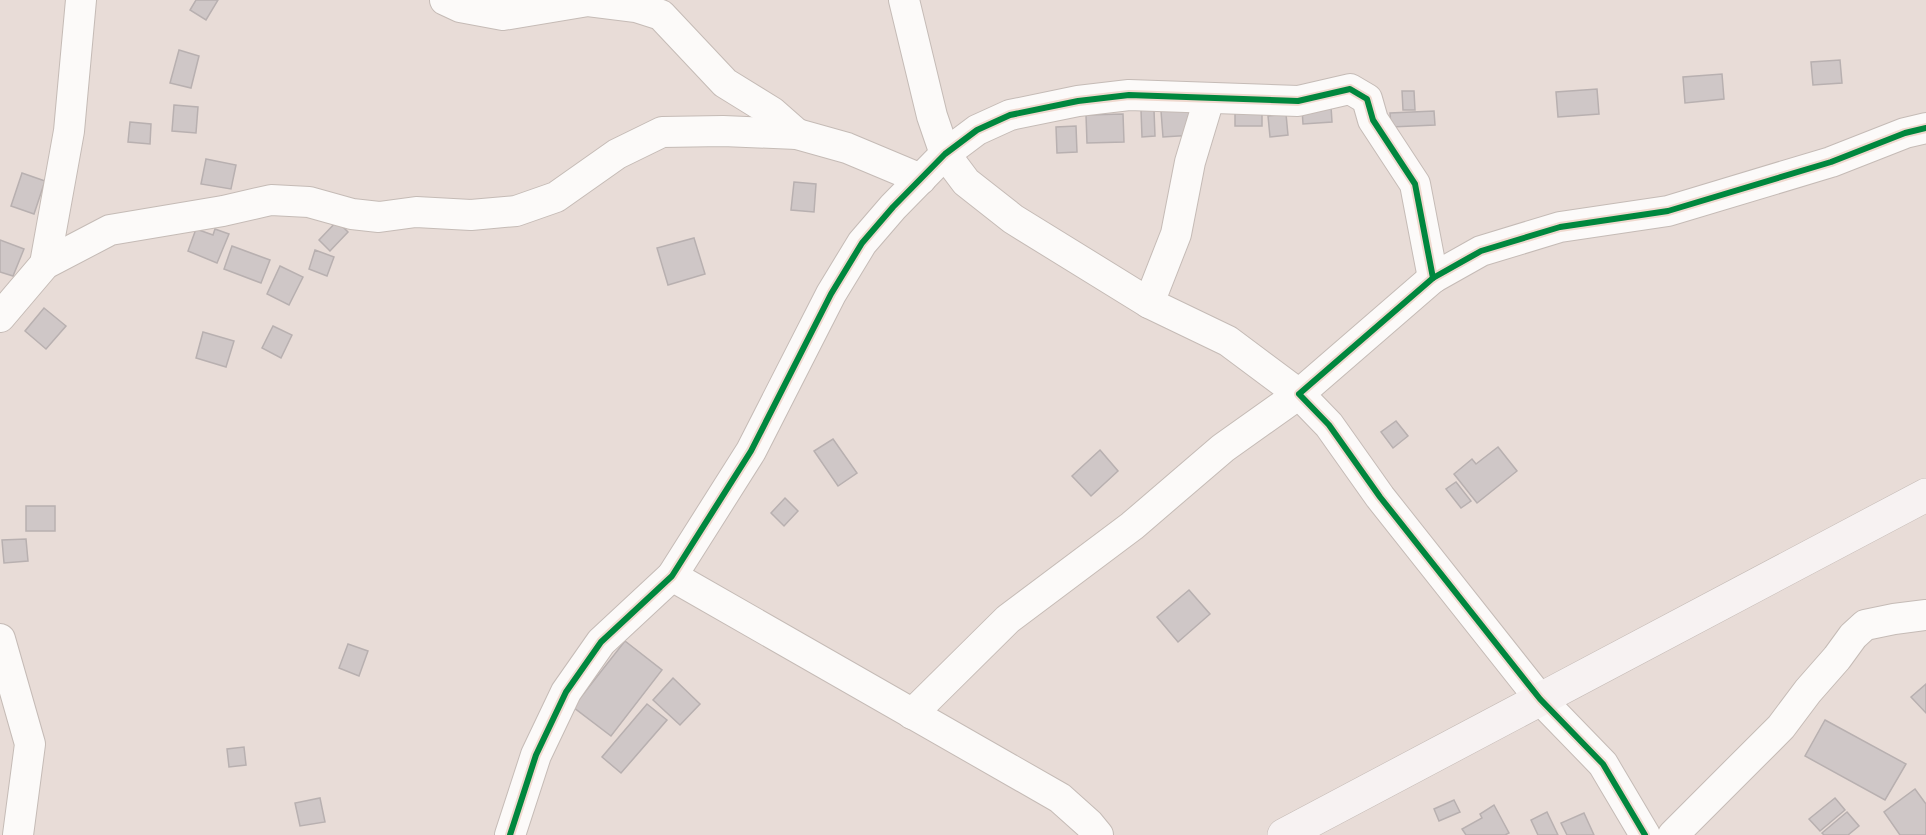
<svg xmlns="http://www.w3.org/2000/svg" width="1926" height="835" font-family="Mulish,sans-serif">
<rect width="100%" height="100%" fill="#e8dcd7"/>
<g fill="#cfc7c7" stroke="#b8b0b0" stroke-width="1.5">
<polygon points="196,0 218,0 206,20 190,10"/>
<polygon points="179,50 199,56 191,88 170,83"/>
<polygon points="1840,60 1842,83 1813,85 1811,62"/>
<polygon points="1722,74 1724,99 1685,103 1683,77"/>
<polygon points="1597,89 1599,114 1558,117 1556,92"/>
<polygon points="1402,91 1414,91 1415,110 1403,110"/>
<polygon points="174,105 198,107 196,133 172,131"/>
<polygon points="1331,106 1332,122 1303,124 1302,109"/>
<polygon points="1193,109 1194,135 1163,137 1161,111"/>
<polygon points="1141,110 1154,110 1155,136 1142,137"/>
<polygon points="1434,111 1435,125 1391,127 1390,113"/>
<rect x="1235" y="112" width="27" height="14"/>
<polygon points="1123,114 1124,142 1087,143 1086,115"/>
<polygon points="1286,114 1288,135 1270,137 1268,116"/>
<polygon points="130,122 151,124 150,144 128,142"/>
<polygon points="1076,126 1077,152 1057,153 1056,127"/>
<polygon points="206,159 236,165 231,189 201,184"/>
<polygon points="22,173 45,181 34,214 11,206"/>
<polygon points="794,182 816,184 814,212 791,210"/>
<polygon points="337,221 348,232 330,251 319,240"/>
<polygon points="196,229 213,235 215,229 229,234 217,263 188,251"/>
<polygon points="694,238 705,274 668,285 657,248"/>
<polygon points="0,240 24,249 13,276 0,272"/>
<polygon points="232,246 270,260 261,283 224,269"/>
<polygon points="315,250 334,257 327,276 309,269"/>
<polygon points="280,266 303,277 289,305 267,294"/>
<polygon points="44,308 66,326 46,349 25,331"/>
<polygon points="273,326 292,335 281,358 262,348"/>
<polygon points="203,332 234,341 226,367 196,358"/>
<polygon points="1396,421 1408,436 1393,448 1381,432"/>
<polygon points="833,439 857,473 838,486 814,451"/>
<polygon points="1498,447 1517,471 1477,503 1454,474 1472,459 1476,464"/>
<polygon points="1100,450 1118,471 1091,496 1072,476"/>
<polygon points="1456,482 1471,501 1461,508 1446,489"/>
<polygon points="785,498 798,511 784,526 771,513"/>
<rect x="26" y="506" width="29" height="25"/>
<polygon points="26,539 28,561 4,563 2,540"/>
<polygon points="1189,590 1210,614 1178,642 1157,617"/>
<polygon points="625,641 662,670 611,736 573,707"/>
<polygon points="348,644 368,651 359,676 339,668"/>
<polygon points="673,678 700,704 680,725 653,700"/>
<polygon points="1926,684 1926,713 1911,697"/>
<polygon points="647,704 667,720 621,773 602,757"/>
<polygon points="1825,720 1906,764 1885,800 1805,756"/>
<polygon points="244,747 246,765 229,767 227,749"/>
<polygon points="1915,789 1926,804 1926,835 1900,835 1884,812"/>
<polygon points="320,798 325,822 300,826 295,803"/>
<polygon points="1835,798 1845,810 1820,831 1809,819"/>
<polygon points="1454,800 1460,812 1439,821 1434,809"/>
<polygon points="1494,805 1509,833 1505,835 1466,835 1462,829 1482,818 1480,814"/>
<polygon points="1547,812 1558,835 1538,835 1531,820"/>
<polygon points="1847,812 1859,826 1848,835 1824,835 1822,833"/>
<polygon points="1584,813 1594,835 1567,835 1561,823"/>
</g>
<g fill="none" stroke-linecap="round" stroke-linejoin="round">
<defs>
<g id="street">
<polyline points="445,0 460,7 503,15 588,1 636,7 661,15 725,83 772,112 797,134"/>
<polyline points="904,0 932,116 945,154 966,182 1013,219 1149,303 1228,341 1299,394 1223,448 1132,526 1008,619 912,714"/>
<polyline points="45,264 69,131 81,0"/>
<polyline points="1149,303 1176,234 1190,162 1209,99"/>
<polyline points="0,317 45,264 110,230 223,211 271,200 309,202 352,214 379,217 416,212 471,215 516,211 556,197 617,154 662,132 723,131 797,134 847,148 921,179"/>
<polyline points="672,576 1060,798 1089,824 1098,835"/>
<polyline points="0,639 30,744 18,835"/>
<polyline points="510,835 536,755 566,692 601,642 672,576 751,451 831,294 862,243 893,207 945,154 977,130 1010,115 1078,101 1129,95 1298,101 1350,89 1367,99 1373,120 1415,184 1433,278"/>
<polyline points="1645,835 1603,764 1540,699 1380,497 1329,425 1299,394 1433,278 1481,251 1560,227 1668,211 1831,162 1905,133 1926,128"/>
<polyline points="1673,835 1781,727 1808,691 1837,658 1853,636 1865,625 1894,619 1926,615"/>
</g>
<polyline id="secondary" points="1284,835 1926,495"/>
</defs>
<use href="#street" stroke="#c5bbb6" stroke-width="32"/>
<use href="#secondary" stroke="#c5bbb6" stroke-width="34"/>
<use href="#street" stroke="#fcfaf9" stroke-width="30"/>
<use href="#secondary" stroke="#f7f2f2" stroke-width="33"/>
<defs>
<g id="cycleway">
<polyline points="510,835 536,755 566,692 601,642 672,576 751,451 831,294 862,243 893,207 945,154 977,130 1010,115 1078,101 1129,95 1298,101 1350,89 1367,99 1373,120 1415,184 1433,278"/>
<polyline points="1645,835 1603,764 1540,699 1380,497 1329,425 1299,394 1433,278 1481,251 1560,227 1668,211 1831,162 1905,133 1926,128"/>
</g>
</defs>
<use href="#cycleway" stroke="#f0d9cf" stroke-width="10"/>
<use href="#cycleway" stroke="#00873e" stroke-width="6"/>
</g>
</svg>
